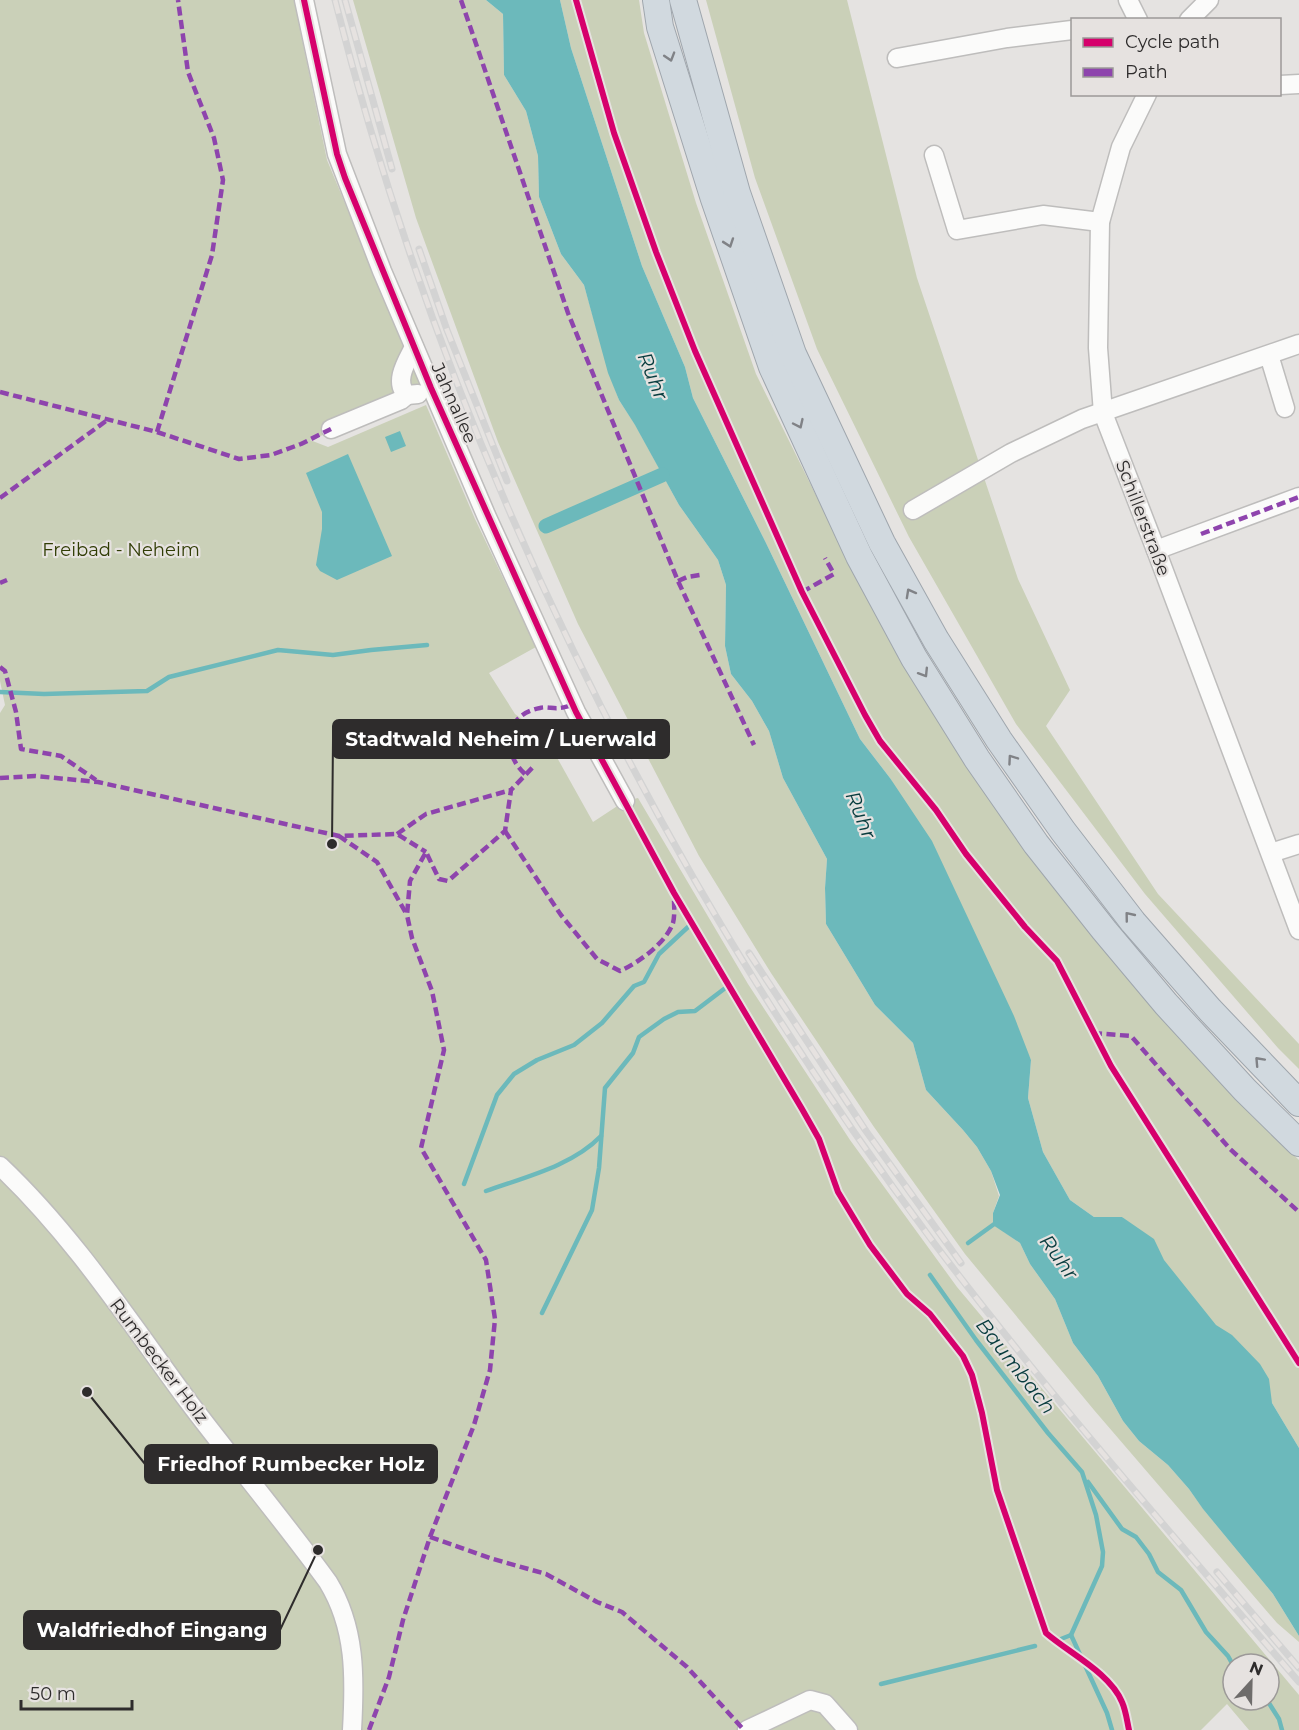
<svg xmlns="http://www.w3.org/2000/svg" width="1299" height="1730" font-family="Montserrat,sans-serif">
<rect width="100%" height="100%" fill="#e5e3e1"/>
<g fill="#cad0b8" fill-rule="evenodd">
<path d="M0,0H294L327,160L425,396L310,440L328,447L426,405L475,519L536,647L489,673L515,714L545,736L593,822L625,801L638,798L748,984L850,1140L957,1287L1299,1695V1730H1249L1227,1704L1201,1730H0V713L5,705L0,681ZM1233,1664H1269V1700H1233Z"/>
<polygon points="353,0 486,0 503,14 504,75 526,111 538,156 539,197 561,254 584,285 609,373 619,400 636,426 679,505 718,560 726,585 725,646 731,674 752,701 769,731 783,778 827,859 825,888 826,924 875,1005 913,1043 926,1090 963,1130 977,1147 991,1171 999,1196 993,1213 1004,1232 1020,1243 1030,1264 1055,1299 1073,1343 1098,1376 1123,1421 1139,1441 1168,1465 1189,1489 1204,1510 1273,1594 1299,1636 1299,1642 1277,1623 1094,1410 965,1254 874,1127 771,973 699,856 578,624 498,442 416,218"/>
<polygon points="560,0 639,0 644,33 696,203 756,374 851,566 1108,948 1252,1116 1299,1160 1299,1448 1272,1403 1122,1217 1094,1217 1070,1200 1043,1152 1028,1098 1031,1060 890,778 860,739 766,543 693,398 685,367 642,266 571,48"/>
<polygon points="706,0 847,0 917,278 1018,579 1070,690 1046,726 1158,894 1299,1044 1299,1069 1278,1048 1145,894 1016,724 909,537 817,349 755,178"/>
</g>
<g fill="#6cb9bb">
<polygon points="486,0 560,0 571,48 642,266 685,367 693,398 766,543 860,739 890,778 932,841 1014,1016 1031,1060 1028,1098 1043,1152 1070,1200 1094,1217 1122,1217 1154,1239 1164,1260 1216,1325 1232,1335 1260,1364 1269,1379 1272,1403 1299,1448 1299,1636 1273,1594 1203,1509 1189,1489 1168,1465 1139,1441 1123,1421 1098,1376 1073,1343 1055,1299 1030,1264 1020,1243 993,1225 993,1213 1000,1195 991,1171 977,1147 963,1130 926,1090 913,1043 875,1005 826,924 825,888 827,859 783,778 769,731 752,701 731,674 725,646 726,585 718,560 679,505 635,425 619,400 608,373 584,285 561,254 539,197 538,156 526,111 504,75 503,14"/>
<polygon points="400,431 406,446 391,452 385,437"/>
<polygon points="348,454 392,556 337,580 320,571 316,565 322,529 322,512 306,473"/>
</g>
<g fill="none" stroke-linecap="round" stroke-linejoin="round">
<g stroke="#6cb9bb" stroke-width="4.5">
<polyline points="0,692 44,694 147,691 169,677 278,650 333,655 371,650 427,645"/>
<polyline points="464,1184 497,1095 514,1074 537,1060 574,1045 602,1023 634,986 644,982 659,954 688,927"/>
<path d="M486,1191C525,1177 572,1166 601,1136"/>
<polyline points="968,1243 997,1222"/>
<polyline points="930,1275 976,1340 1048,1433 1082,1472 1096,1515 1103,1552 1102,1566 1071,1635 1061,1639"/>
<polyline points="542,1313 592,1210 599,1168 605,1088 633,1053 639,1037 664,1019 678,1012 695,1011 724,989"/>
<polyline points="1088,1482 1122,1529 1136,1537 1149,1554 1158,1572 1181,1590 1206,1632 1228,1656 1233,1665"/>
<polyline points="1071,1635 1107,1713 1112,1730"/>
<polyline points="881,1684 1035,1646"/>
<polyline points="1267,1700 1279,1719 1282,1730"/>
</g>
<polyline stroke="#6cb9bb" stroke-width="15" points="546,526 662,475"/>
<defs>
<g id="minor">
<polyline points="304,0 337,154 382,271 486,515 576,712 625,801"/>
<polyline points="1128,0 1138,20"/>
<polyline points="1189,20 1209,0"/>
<polyline points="897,58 1007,38 1072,30"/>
<polyline points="1280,85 1299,84"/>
<polyline points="1147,94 1121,147 1100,222 1098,348 1103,413 1156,550 1299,930"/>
<polyline points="934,155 957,230 1043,215 1100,222"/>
<path d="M414,347C407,361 393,382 407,395L418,394"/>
<polyline points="1269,355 1285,408"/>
<polyline points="331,429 401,400 407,395"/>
<polyline points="913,510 1011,453 1082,419 1299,344"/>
<polyline points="1156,550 1299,497"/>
<polyline points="1271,853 1299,844"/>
<path d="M0,1166C73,1235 129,1321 188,1401C234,1462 283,1520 328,1582C356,1628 355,1678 352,1730"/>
<polyline points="747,1730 810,1700 825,1704 848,1730"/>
</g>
<g id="highway">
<polyline points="656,0 660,27 714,199 772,367 859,556 914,658 977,759 1036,844 1104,930 1166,1004 1245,1090 1299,1143"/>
<polyline points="683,0 737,193 793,354 882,543 936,640 999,740 1063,831 1100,879 1133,922 1210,1010 1299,1103"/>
</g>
</defs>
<use href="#minor" stroke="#bebdbc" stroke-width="21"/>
<use href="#highway" stroke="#9fa6ad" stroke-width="28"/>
<use href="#minor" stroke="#fbfbfa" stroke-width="18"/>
<use href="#highway" stroke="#d1d9df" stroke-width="26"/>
<defs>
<g id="rail">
<path d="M335,0C447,445 659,876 934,1243C1049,1395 1175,1538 1299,1682"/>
<polyline points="345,0 392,169"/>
<polyline points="419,249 447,330 507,481"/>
<polyline points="749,953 866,1131 961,1263"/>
<polyline points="1217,1572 1299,1668"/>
</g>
</defs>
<use href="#rail" stroke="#d3d3d3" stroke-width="7"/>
<use href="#rail" stroke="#e6e2e0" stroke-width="4.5" stroke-dasharray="14" stroke-linecap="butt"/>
<g stroke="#8e44ad" stroke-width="4.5" stroke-dasharray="9 4.5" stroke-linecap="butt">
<polyline points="461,0 568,313 678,581 754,745"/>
<polyline points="0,392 157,432 239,459 271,455 301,444 331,429"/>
<polyline points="157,432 212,255 223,180 214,138 188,72 178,0"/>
<polyline points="0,498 106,421"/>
<polyline points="1201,534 1299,497"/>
<polyline points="678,581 687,577 700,575"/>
<polyline points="0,583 7,580"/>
<polyline points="802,592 834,574 825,558"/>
<polyline points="0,667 5,671 16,712 21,749 61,756 96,780"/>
<path d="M525,774C501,752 503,715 540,708C546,706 553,709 559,708C563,708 568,706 573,705"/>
<polyline points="0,778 35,776 98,782 339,836 397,834 426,852"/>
<path d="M505,831L561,915L597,959L620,971C638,963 666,943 673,923C675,915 674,906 674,898"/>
<polyline points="397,834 426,814 511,790"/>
<polyline points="339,836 377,862 407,915"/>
<polyline points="1093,1033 1131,1036 1230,1149 1299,1212"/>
<polyline points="430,1537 493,1559 546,1574 597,1602 622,1612 687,1667 744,1730"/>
<polyline points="369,1730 389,1677 403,1620 430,1537 474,1425 490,1370 495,1319 486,1260 421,1148 444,1050 432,991 412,938 407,915 410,881 426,852 439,879 448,881 505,831 511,790 533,767"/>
</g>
<defs>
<g id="cycleway">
<path d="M304,0L337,154L345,178L431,388L576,712L674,893L802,1109L819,1139L838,1192L870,1245L907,1294L930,1314L963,1356L972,1375L982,1413L997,1490L1046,1633C1069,1653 1110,1673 1122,1702C1126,1711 1127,1721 1129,1730"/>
<polyline points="576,0 614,133 656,252 695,351 802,592 865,715 880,741 936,810 966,854 1025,927 1057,961 1111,1066 1299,1363"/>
</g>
</defs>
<use href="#cycleway" stroke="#e6e2e0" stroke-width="10"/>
<use href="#cycleway" stroke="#d6006c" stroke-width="6"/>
</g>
<defs><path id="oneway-chevron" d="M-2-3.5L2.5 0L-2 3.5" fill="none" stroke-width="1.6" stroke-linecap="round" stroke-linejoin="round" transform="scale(1.5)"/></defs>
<g stroke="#808286">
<use href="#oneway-chevron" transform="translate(670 57) rotate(73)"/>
<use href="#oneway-chevron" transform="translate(729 243) rotate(71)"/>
<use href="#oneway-chevron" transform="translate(799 424) rotate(65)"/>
<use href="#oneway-chevron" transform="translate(910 593) rotate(-119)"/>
<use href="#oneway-chevron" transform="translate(924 673) rotate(58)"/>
<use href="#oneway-chevron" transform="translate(1012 759) rotate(-125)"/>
<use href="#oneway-chevron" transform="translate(1129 916) rotate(-129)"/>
<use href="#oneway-chevron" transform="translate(1259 1061) rotate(-133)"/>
</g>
<g text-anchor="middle" stroke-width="4.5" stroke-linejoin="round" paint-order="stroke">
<g font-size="18" fill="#2e2c2c" stroke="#e6e2e0">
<text transform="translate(454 403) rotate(66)" y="6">Jahnallee</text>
<text transform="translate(1143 518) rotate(69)" y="6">Schillerstraße</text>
<text transform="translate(159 1361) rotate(53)" y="6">Rumbecker Holz</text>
</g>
<g font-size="18" fill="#313d05" stroke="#e6e2e0">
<text x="121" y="556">Freibad - Neheim</text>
</g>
<g font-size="20" font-style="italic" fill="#083c3e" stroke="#e6e2e0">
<text transform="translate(653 376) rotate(68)" y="7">Ruhr</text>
<text transform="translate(861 815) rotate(68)" y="7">Ruhr</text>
<text transform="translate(1059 1257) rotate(54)" y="7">Ruhr</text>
<text transform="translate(1016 1366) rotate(52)" y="7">Baumbach</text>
</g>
</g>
<path fill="none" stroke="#2e2c2c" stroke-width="2" d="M332 844L333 739M87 1392L145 1464M318 1550L280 1630"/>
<g fill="#2e2c2c" stroke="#e6e2e0" stroke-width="2">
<circle cx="332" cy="844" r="6"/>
<circle cx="87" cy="1392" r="6"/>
<circle cx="318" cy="1550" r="6"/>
</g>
<g fill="#2e2c2c" stroke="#2e2c2c" stroke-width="2">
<rect x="333" y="720" width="336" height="38" rx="6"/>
<rect x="145" y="1445" width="292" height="38" rx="6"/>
<rect x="24" y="1611" width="256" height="38" rx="6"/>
</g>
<g font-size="20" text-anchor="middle" font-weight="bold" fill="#fff">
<text x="501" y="746">Stadtwald Neheim / Luerwald</text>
<text x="291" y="1471">Friedhof Rumbecker Holz</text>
<text x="152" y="1637">Waldfriedhof Eingang</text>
</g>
<rect x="1071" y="18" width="210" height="78" fill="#e6e2e0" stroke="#9c9998" stroke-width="1.5"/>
<rect x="1083" y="38" width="30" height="9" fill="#d6006c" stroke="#9c9998" stroke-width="1.5"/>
<text x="1125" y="48" font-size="18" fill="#2e2c2c">Cycle path</text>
<rect x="1083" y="68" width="30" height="9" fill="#8e44ad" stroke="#9c9998" stroke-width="1.5"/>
<text x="1125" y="78" font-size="18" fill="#2e2c2c">Path</text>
<g transform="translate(1251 1682) rotate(22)"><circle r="28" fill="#e6e2e0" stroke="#9c9998" stroke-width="1.5"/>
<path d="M0-4.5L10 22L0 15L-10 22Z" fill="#6e6c6b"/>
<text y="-9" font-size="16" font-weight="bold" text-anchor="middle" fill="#2e2c2c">N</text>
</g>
<path d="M21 1700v9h111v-9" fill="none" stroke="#2e2c2c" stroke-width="3"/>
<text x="30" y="1700" font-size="18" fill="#2e2c2c" stroke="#e6e2e0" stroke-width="4.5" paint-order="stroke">50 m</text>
</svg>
